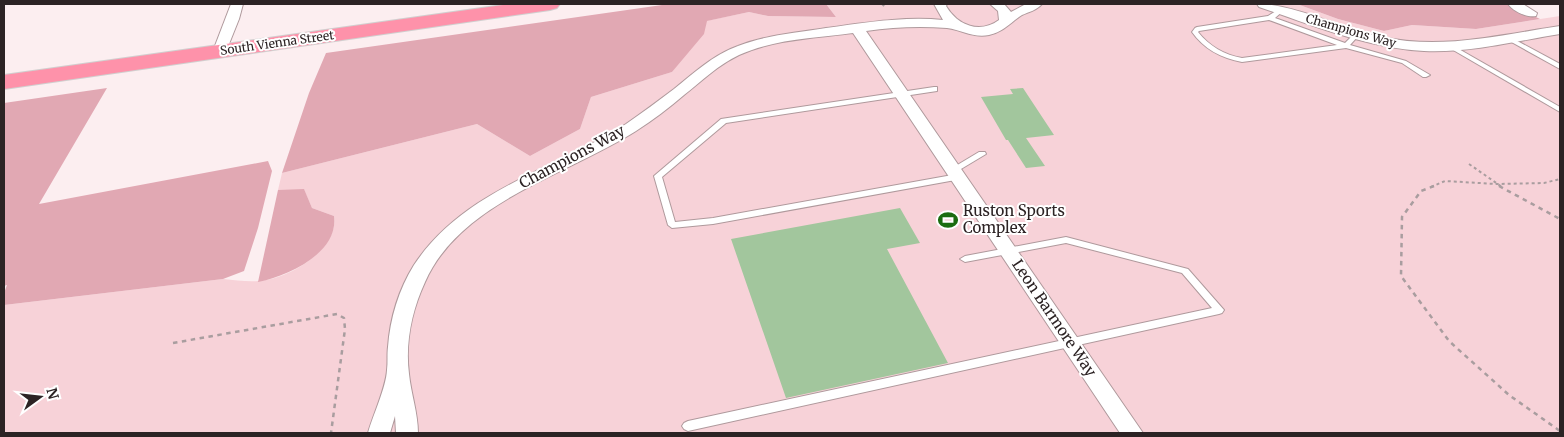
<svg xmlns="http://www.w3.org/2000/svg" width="1564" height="437" font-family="Merriweather,serif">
<rect width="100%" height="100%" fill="#fceef0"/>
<path fill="#f7d2d8" d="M826,4H1297L1338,19L1384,31L1412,25L1476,29L1560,16V433H4V305L223,279C235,280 247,282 258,281C288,280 339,249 334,216L312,208L304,190H278L282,173L477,124L530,156L580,129L591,97L672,72L706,21L749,12L768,16L836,17Z"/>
<g fill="#e1a8b3">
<polygon points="669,4 826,4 836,17 768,16 749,12 707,21 704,34 672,72 591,97 580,129 530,156 477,124 282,173 309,93 326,53"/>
<polygon points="1297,4 1509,4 1540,19 1476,29 1412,25 1384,31 1338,19"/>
<polygon points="107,88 39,204 268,161 272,171 258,228 244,271 223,279 4,305 4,293 7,285 4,286 4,103"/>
<path d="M304,189L312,208L334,216C339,253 288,276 258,282L278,190Z"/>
</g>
<g fill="#a2c69d">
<polygon points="1023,88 1054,135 1026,138 1045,166 1026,168 1008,140 1006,140 981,97 1013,94 1010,89"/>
<polygon points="900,208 920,243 887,249 948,363 786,398 731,239"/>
</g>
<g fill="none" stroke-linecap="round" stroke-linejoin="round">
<defs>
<g id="lane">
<path d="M1281,8L1284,10L1275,18L1345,43L1355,33H1359V35L1350,45L1406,61L1430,75L1426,77H1423L1402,63L1346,48L1242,62C1221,58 1204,49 1192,32L1195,28L1197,27L1268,16ZM1269,20L1337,45L1242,58C1225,55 1209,46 1198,32L1199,31Z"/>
<polygon points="1508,36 1560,64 1560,69 1506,39 1505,38"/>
<polygon points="1450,44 1560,107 1560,112 1448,47 1447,46"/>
<polygon points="934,87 937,87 937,91 726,123 662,177 675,222 713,218 958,174 962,177 961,179 713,224 672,228 668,225 654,176 721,119"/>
<polygon points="979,152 985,152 986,154 956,172 953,173 949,170"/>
<polygon points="1066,237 1188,269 1224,310 1222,313 1219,314 688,431 684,429 682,426 684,423 688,421 1212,308 1182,273 1066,243 965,262 960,259 965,256"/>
</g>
<g id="street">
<polygon points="231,4 243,4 239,19 225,54 215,54 213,51"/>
<path d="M934,4H947L946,6C958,26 980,34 999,20L998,11L990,4H1004L1011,12L1026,4H1042C1037,10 1029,12 1022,15C1011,22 1003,32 989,35C973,38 962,30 947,28C920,26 893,27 866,31L1143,433H1120L853,33C816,38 774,39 739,55C718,65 702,81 684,95C669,108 653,120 636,131C567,175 460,202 425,282C412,310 405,343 409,374C411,394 418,413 418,433H396L395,416L390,433H368C373,415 386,388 387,370C388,362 387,354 388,347C390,319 399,289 414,265C464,190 553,170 626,124C642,113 658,101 674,89C694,73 713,55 738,46C766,35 796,33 826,28C864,23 904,16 943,20Z"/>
<path d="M1257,4C1295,4 1342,29 1382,37C1442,50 1500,35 1560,26V34C1516,41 1470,53 1424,51C1367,48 1312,25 1259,7Z"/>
<path d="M1508,4H1523L1537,13L1536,16C1527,18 1513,11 1508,4Z"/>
</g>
<polygon id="highway" points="510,4 560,4 557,8 550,10 4,89 4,75"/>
</defs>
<use href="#lane" stroke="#af999c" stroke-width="2"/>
<use href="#street" stroke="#af999c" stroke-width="2"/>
<use href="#highway" stroke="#d1cfcf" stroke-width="2"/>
<g stroke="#a99d9f" stroke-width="2" stroke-dasharray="3 3" stroke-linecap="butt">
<polyline points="882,4 885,7"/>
<polyline points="1469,164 1502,187"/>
<polyline points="1431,187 1445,181 1496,184 1544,183 1560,179"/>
</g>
<g stroke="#a99d9f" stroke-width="2.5" stroke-dasharray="4.5 4.5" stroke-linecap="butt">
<polyline points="1434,186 1421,191 1402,217 1401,276 1449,341 1509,395 1560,431"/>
<polyline points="1499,186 1560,219"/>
<polyline points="173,343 337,314 344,318 345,329 331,433"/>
</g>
<use href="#lane" fill="#fff" fill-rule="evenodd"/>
<use href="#street" fill="#fff" fill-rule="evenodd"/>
<use href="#highway" fill="#fe92aa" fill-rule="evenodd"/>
</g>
<defs>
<symbol id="stadium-bare" viewBox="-9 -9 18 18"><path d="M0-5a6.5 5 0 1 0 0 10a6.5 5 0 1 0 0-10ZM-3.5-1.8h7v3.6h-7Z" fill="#1b6c10" stroke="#fff" stroke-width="2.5" paint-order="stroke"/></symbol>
</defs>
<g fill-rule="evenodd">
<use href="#stadium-bare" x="934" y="206" width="28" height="28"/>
</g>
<g text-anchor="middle" stroke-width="4" stroke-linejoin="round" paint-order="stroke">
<g font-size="12" fill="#2c2324" stroke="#fff">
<text transform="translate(1351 31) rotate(16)" y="4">Champions Way</text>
<text transform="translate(277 43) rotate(-8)" y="4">South Vienna Street</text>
</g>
<g font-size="15" fill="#2c2324" stroke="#fff">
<text transform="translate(572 157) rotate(-28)" y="5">Champions Way</text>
<text transform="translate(1054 318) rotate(56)" y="5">Leon Barmore Way</text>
</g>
<g font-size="15" fill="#2c2324" stroke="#fff" text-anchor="start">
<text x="963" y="216">Ruston Sports<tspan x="963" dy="17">Complex</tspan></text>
</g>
</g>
<rect width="1564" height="437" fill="none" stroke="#2c2324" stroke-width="10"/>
<g transform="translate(40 397) rotate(75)" stroke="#ffffff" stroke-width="4" paint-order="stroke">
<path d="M0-4L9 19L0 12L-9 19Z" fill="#2c2324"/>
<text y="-8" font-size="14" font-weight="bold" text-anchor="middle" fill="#2c2324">N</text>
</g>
</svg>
